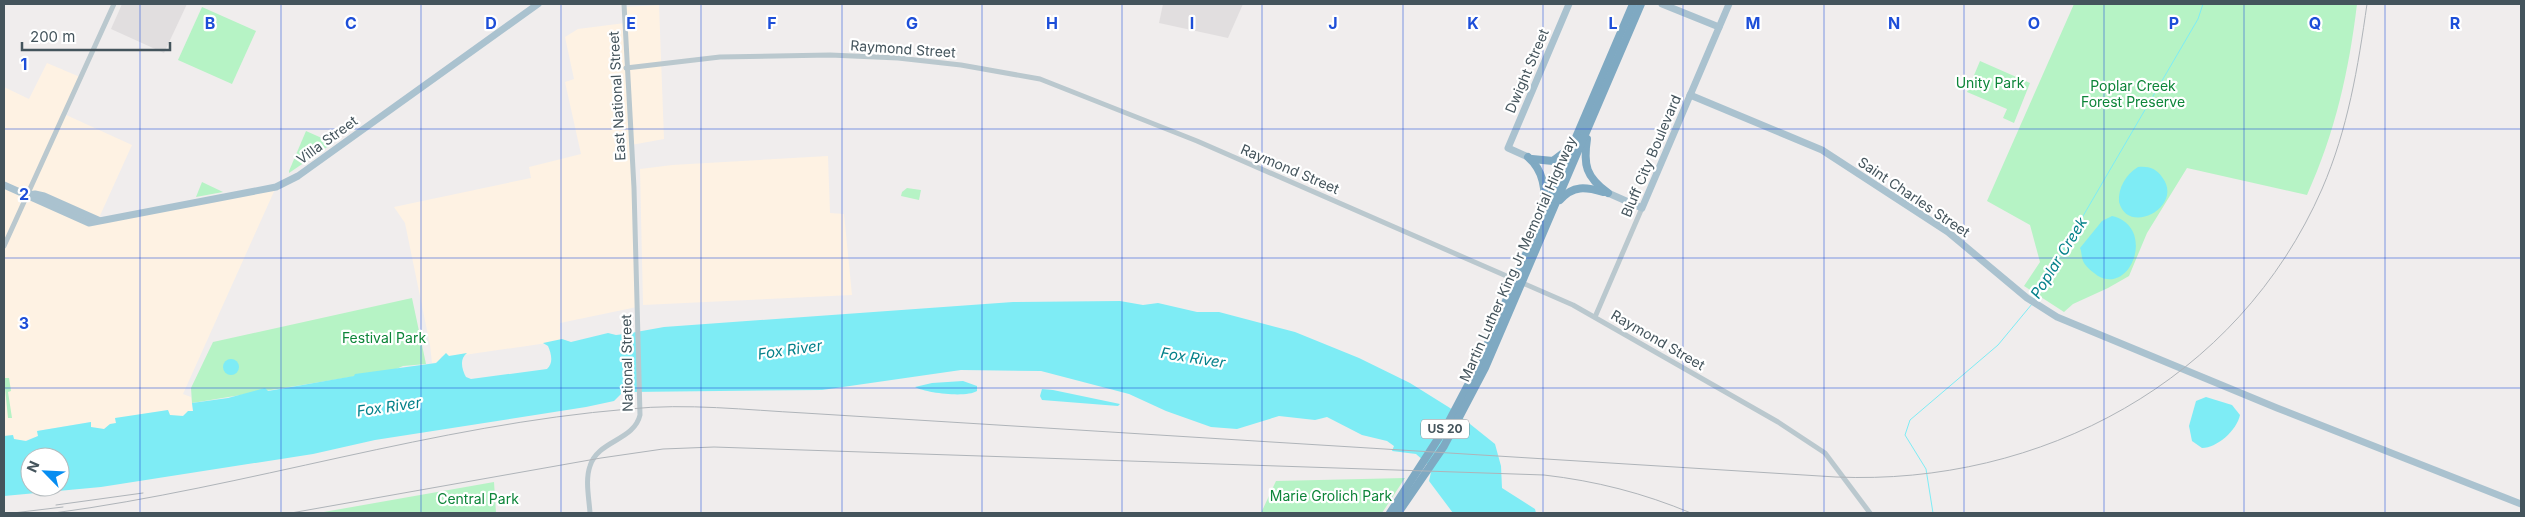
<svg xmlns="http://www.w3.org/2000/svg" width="2525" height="517" font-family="Inter,sans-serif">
<rect width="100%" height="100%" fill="#f0eded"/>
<g fill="#fef2e3">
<polygon points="659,5 664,139 631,145 637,307 560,323 561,341 464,355 442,356 438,362 432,363 430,345 405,223 394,207 531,178 529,167 581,154 565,82 574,79 565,37 578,29 625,23 624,7"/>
<polygon points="47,63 80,77 64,114 132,145 98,220 276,187 183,394 191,397 193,411 181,416 169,415 168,410 115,419 116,424 110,424 104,429 91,427 90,422 37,431 38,436 24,441 14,440 13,435 4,436 4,87 29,99"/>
<polygon points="828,156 830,213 844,214 852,295 643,305 640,169 672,165"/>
</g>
<g fill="#e1dedf">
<polygon points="122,4 187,4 164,53 111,29"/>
<polygon points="1163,4 1243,4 1228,38 1159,23"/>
</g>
<g fill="#b6f3c5">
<path d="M2074,4H2357C2349,71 2335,133 2307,195L2187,168L2147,233L2129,276L2108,288L2073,304L2064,312L2024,286L2040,262L2030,225L1987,201Z"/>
<polygon points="202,7 256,31 232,84 178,60"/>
<polygon points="1980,61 2030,83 2014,123 2003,118 2007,109 1967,92"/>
<polygon points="306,131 333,143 289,173 289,171"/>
<polygon points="202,182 223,192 196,197"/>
<polygon points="907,188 921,190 919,200 901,196 902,192"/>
<polygon points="412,298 426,364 403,366 394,370 192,403 191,388 213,342"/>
<polygon points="4,378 9,378 11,391 8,392 12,418 8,418"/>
<polygon points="1405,478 1382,513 1261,513 1276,481"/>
<polygon points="494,482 496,513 318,513"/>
</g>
<g fill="#7eecf5" fill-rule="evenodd">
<path d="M2138,167C2148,166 2156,168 2162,177C2185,206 2128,237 2119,202C2118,188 2126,174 2138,167Z"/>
<path d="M2112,216C2156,226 2132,295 2098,276C2093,272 2087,268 2084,263C2081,258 2082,252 2080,248L2102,221Z"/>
<path d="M1120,301L1143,305L1158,303L1197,312H1219L1295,332L1359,358L1410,383L1450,408L1495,444L1501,466L1502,488L1535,509L1536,513H1453L1429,481L1432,468L1416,454L1392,451L1394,446L1387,441L1362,435L1327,417L1315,420L1279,416L1237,429L1211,427L1166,411L1129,394L1041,371L961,370L822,390L629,392L622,393L614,401L586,407L375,440L313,454L101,487L4,496V436L13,435L14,439L26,441L38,436L37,431L91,422V427L104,429L110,424L116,423L115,418L168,410L170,415L183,416L188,411H193L192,403L228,398L265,388L268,391L354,376L355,374L436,363L446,353L449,356L467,353C459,359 462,370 466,377L471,379L547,369C554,363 551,353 548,346L543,343L562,339L571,342L608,333L616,335L625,334L664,327L1013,302ZM30,457H60V487H30Z"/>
<circle cx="231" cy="367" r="8"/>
<path d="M963,381L977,386V391C966,398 926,393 915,387L932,383Z"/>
<polygon points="1042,389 1053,390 1120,404 1118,406 1042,400 1040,396"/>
<path d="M2206,397L2232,405L2240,415C2237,430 2217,448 2202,448L2192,441L2189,426L2196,401Z"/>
</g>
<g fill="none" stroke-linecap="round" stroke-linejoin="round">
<g stroke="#7eecf5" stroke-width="1">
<polyline points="2034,300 2198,19 2203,4"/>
<polyline points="1933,513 1926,469 1905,435 1910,420 1998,345 2032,304"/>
</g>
<g stroke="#bac8ce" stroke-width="5">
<polyline points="626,68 720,57 830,55 898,58 961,65 1040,79 1197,141 1573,305 1778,422 1825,453 1870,513"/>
<polyline points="4,246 114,4"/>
<polyline points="1595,317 1642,208"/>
<path d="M590,513C589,498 585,480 590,466C598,440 634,441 640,415L634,188L624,4"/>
</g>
<g stroke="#aac2cf" stroke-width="7">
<polyline points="1662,4 1719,27"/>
<polyline points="1690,95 1822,150 1948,232 2027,298 2057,317 2277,408 2521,504"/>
<polyline points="1528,157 1508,148 1569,4"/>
<polyline points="4,185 89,223 276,187 298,176 538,4"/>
<polyline points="1608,193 1642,208 1729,4"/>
<polyline points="27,195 35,194 44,196 98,220"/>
</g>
<g stroke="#7fa9c2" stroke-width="8">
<path d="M1587,139C1583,165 1586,177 1608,193"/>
<path d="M1528,157C1543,170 1547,190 1543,210"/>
<polyline points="1532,159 1553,161 1570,148"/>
<path d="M1560,200C1573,185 1586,187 1603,192"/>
<polyline points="1390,513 1447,425 1479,364 1633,4"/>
<polyline points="1398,513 1444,446 1485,368 1641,4"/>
</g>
<g stroke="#afb4b9" stroke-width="1">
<polyline points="56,505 143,493"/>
<polyline points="13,513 63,507"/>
<path d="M54,513C248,487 434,425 629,409C687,403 746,410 804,413L1836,477C2041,486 2238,381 2322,189C2348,129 2358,67 2367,4"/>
<path d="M291,513L601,458L663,449L714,447L1544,475C1596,481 1643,493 1691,513"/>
</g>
</g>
<path fill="none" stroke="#1d4ed8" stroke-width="1" stroke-opacity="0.55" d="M140,4V513M281,4V513M421,4V513M561,4V513M701,4V513M842,4V513M982,4V513M1122,4V513M1262,4V513M1403,4V513M1543,4V513M1683,4V513M1824,4V513M1964,4V513M2104,4V513M2244,4V513M2385,4V513M4,129H2521M4,258H2521M4,388H2521"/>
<g text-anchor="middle" stroke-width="4.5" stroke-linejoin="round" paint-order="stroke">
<rect fill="#fff" stroke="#7c878d" stroke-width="1" x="1421" y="419.5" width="48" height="19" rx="4"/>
<g font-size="12" font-weight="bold" fill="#44545c">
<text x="1445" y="433">US 20</text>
</g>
<g font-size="14" fill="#44545c" stroke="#fff">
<text transform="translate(903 49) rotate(4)" y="5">Raymond Street</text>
<text transform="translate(1527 71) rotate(-67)" y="5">Dwight Street</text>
<text transform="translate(617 96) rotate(-93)" y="5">East National Street</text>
<text transform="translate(327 140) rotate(-36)" y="5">Villa Street</text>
<text transform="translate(1651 156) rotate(-67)" y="5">Bluff City Boulevard</text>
<text transform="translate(1290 169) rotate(23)" y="5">Raymond Street</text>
<text transform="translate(1914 197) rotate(34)" y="5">Saint Charles Street</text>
<text transform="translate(1518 259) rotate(-66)" y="5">Martin Luther King Jr Memorial Highway</text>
<text transform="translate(1658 340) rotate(30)" y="5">Raymond Street</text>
<text transform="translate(627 363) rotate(-91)" y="5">National Street</text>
</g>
<g font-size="14" fill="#0d8539" stroke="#fff">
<text x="1990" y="88">Unity Park</text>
<text x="2133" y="91">Poplar Creek<tspan x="2133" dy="16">Forest Preserve</tspan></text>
<text x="384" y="343">Festival Park</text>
<text x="1331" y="501">Marie Grolich Park</text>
<text x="478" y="504">Central Park</text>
</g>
<g font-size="15" font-style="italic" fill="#04818a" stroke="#fff">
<text transform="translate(2059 258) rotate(-58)" y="5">Poplar Creek</text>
<text transform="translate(790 350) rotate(-8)" y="5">Fox River</text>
<text transform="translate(1193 358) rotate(9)" y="5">Fox River</text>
<text transform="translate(389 407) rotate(-8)" y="5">Fox River</text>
</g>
</g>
<g font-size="16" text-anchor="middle" font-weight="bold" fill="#1d4ed8" stroke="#fff" stroke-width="4.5" stroke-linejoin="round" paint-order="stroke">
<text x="210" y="29">B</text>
<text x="351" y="29">C</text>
<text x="491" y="29">D</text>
<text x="631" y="29">E</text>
<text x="772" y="29">F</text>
<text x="912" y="29">G</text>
<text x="1052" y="29">H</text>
<text x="1192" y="29">I</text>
<text x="1333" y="29">J</text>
<text x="1473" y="29">K</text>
<text x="1613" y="29">L</text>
<text x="1753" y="29">M</text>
<text x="1894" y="29">N</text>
<text x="2034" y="29">O</text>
<text x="2174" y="29">P</text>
<text x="2315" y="29">Q</text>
<text x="2455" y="29">R</text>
<text x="24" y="70">1</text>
<text x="24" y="200">2</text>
<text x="24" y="329">3</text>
</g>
<rect width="2525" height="517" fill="none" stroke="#44545c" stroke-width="10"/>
<g transform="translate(45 472) rotate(294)"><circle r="24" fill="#ffffff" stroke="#b4bbbe"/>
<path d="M0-4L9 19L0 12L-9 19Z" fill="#068df1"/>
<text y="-8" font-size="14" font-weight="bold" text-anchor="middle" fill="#44545c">N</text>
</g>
<path d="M22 42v8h148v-8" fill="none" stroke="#44545c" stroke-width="2.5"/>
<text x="30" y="42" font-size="15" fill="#44545c" stroke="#ffffff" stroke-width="4" paint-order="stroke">200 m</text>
</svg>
